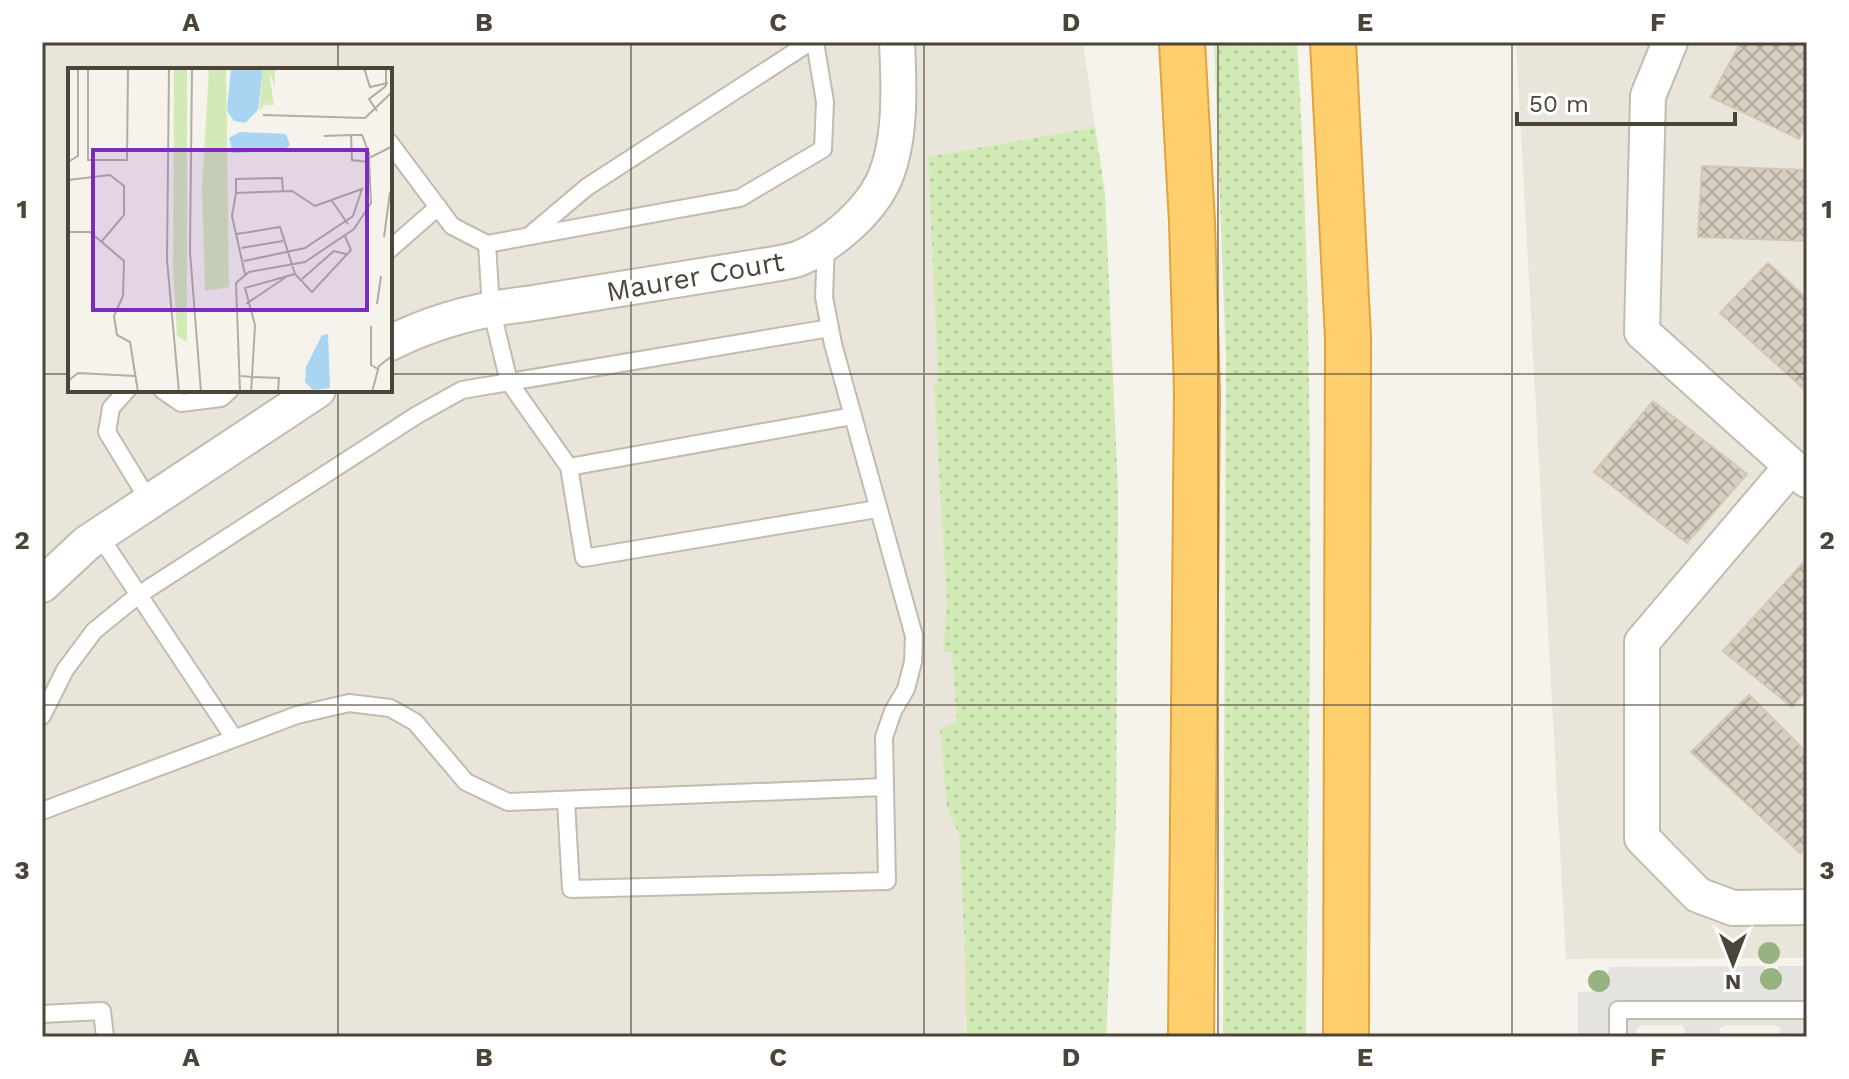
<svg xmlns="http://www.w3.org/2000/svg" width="1849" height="1079" font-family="'Work Sans',sans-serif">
<defs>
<pattern id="grass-dots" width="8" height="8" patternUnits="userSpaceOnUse" patternTransform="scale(2)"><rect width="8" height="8" fill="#d2eab5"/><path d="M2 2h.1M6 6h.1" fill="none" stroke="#b6ca9c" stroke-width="1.8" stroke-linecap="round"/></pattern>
<pattern id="building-cross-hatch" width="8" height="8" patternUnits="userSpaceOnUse" patternTransform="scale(2)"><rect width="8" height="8" fill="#d8cfc1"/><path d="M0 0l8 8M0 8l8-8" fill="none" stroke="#b1aa9e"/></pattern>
</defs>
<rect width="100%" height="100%" fill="#f6f3ec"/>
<g fill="#eae5da" fill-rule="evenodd">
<path d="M42,42H1083L1095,127L929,157L970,809L965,1037H42ZM70,70H390V390H70Z"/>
<polygon points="1516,42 1807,42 1807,958 1566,959"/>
</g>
<g fill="url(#grass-dots)">
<path d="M1214,42H1297C1317,373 1309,705 1306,1037H1223L1226,358Z"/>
<polygon points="1095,127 1105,193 1118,492 1116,823 1106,1037 966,1037 965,948 959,834 947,807 940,729 957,721 952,652 943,652 947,604 934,385 938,378 928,157"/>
</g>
<polygon fill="#e5e3e0" points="1765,966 1765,989 1773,991 1778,987 1778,966 1807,966 1807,1037 1756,1037 1756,1035 1777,1035 1781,1029 1775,1025 1725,1025 1719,1029 1720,1035 1743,1037 1682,1037 1685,1032 1682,1025 1641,1025 1636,1029 1639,1037 1578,1037 1578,992 1606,991 1609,967"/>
<g fill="url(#building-cross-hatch)" stroke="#d3c7b4" stroke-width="2">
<polygon points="1741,42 1807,42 1807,122 1799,139 1711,97"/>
<polygon points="1702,166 1807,170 1807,241 1698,237"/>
<polygon points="1768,263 1807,299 1807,386 1804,389 1720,313"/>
<polygon points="1653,401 1747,474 1687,543 1594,472"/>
<polygon points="1802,564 1807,568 1807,689 1792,707 1723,651"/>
<polygon points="1749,695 1807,753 1807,847 1800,853 1691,752"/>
</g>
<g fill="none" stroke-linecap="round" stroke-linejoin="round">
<defs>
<g id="lane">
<polyline points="815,42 825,102 823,149 740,198 487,244 491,308 509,382 569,467 584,558 877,509"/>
<polyline points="390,143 452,226 487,244"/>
<polyline points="529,236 587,187 810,42"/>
<polyline points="390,249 438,207"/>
<polyline points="127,390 111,408 107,432 149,501"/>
<polyline points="162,390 181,403 221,398 230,390"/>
<polyline points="569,467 853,416"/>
<polyline points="99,535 234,738"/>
<polyline points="42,716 65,670 94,631 137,596 417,415 462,390 830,328"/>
<polyline points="566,801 571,889 887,881 885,787"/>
<polyline points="42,811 297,715 349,703 390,708 415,722 466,782 508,802 885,787 884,737 893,711 906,689 913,662 914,636 833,344 824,297 826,245"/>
<polyline points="42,1014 102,1011 105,1037"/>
<polyline points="1618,1037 1618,1010 1807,1010"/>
</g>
<g id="street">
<polyline points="1670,42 1648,96 1642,332 1807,480"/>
<path d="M390,343C434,321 478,309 527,304L769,265C779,263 790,262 800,258C830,245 867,214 882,184C902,144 899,85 897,42"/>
<polyline points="1791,467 1642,642 1642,838 1698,895 1733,908 1807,907"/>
<polyline points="42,585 87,543 318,390"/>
</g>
<g id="highway">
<polyline points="1182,42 1192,222 1197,392 1191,1037"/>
<polyline points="1333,42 1348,338 1346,1037"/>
</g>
</defs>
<use href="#lane" stroke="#c2bbae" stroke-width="20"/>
<use href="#street" stroke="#c2bbae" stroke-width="38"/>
<use href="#highway" stroke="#e0a43c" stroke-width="48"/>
<use href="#lane" stroke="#fff" stroke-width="16"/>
<use href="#street" stroke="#fff" stroke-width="34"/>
<use href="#highway" stroke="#ffcf6e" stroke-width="44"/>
</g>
<g fill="#97b381">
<circle cx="1769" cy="953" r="11"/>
<circle cx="1771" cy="979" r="11"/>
<circle cx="1599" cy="981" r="11"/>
</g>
<path fill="none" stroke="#4b4439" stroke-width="2" stroke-opacity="0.55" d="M338,42V70M631,42V1037M924,42V1037M1218,42V1037M1512,42V1037M42,374H70M390,374H1807M338,390V1037M42,705H1807"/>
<g text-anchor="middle" stroke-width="8" stroke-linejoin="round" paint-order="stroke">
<g font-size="28" fill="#4b4439" stroke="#fff">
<text transform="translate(695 276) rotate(-10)" y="10">Maurer Court</text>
</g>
</g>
<g transform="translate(68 68)">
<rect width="324" height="324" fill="#f6f3ec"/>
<path d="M106,0H119V274L109,268L105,201ZM141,0H158L161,219L137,223L134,120ZM195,0H207V18L201,4L206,37H198L201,31L191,44Z" fill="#d2eab5"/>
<path d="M163,0H195L190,42L177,55L166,53L159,43ZM172,64L218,66L222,77L216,82L165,85L161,70ZM260,266L262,320L245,322L237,314L238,299L254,267Z" fill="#a9d4f2"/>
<path fill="none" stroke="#b2ada4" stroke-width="2" d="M20,0V92H59L60,0M101,0L99,192L111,324M124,0L122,184L133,324M296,0L302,19L320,15M309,43L301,31L318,18V0M195,47L297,50L324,24M256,68L283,67M0,94L10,88V0M300,94L284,92L283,67H294L302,88M0,112L42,107L56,118V147L34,173M168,125V111L214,110L215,123M264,133L280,156M0,164H22L56,193L55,228L46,248L49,267L62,274L70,324M169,166L212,159L227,206L177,220L187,257L184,309L173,308M316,169L322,124M173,180L215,173M176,193L237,180L285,148L294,121L247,138L224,123L168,125L164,148L177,206M227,206L244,224L283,182L277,168M234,211L266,183L278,186M178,236L218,209M309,236L313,208M303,258V297L310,301M0,313L10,305L67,308M172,324L168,215L181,204L237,194L286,161L303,135L301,90L323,79M183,324L184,309L211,310L210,324M304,324L311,298L324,288"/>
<path fill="#7b2cbf" fill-opacity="0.15" stroke="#7b2cbf" stroke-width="4" d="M25,82H299V242H25Z"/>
<rect width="324" height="324" fill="none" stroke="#4b4439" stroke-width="4"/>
</g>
<rect width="1849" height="1079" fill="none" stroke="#ffffff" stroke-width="88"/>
<g transform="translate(1733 963) rotate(180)" stroke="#ffffff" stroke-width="6" paint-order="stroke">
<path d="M0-6L14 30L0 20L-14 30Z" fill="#4b4439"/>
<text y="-12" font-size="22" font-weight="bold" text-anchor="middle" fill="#4b4439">N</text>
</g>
<path d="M1517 112v12h218v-12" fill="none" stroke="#4b4439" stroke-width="4"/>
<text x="1529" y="112" font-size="24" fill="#4b4439" stroke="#ffffff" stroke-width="6" paint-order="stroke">50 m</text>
<rect x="44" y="44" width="1761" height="991" fill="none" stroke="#4b4439" stroke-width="3"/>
<g font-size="26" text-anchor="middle" font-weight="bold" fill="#4b4439">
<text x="191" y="31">A</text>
<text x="484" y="31">B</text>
<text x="778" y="31">C</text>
<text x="1071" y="31">D</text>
<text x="1365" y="31">E</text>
<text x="1658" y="31">F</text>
<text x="22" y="218">1</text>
<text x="1827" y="218">1</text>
<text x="22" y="549">2</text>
<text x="1827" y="549">2</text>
<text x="22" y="879">3</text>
<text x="1827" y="879">3</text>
<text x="191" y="1066">A</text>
<text x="484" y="1066">B</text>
<text x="778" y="1066">C</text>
<text x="1071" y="1066">D</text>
<text x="1365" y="1066">E</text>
<text x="1658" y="1066">F</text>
</g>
</svg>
